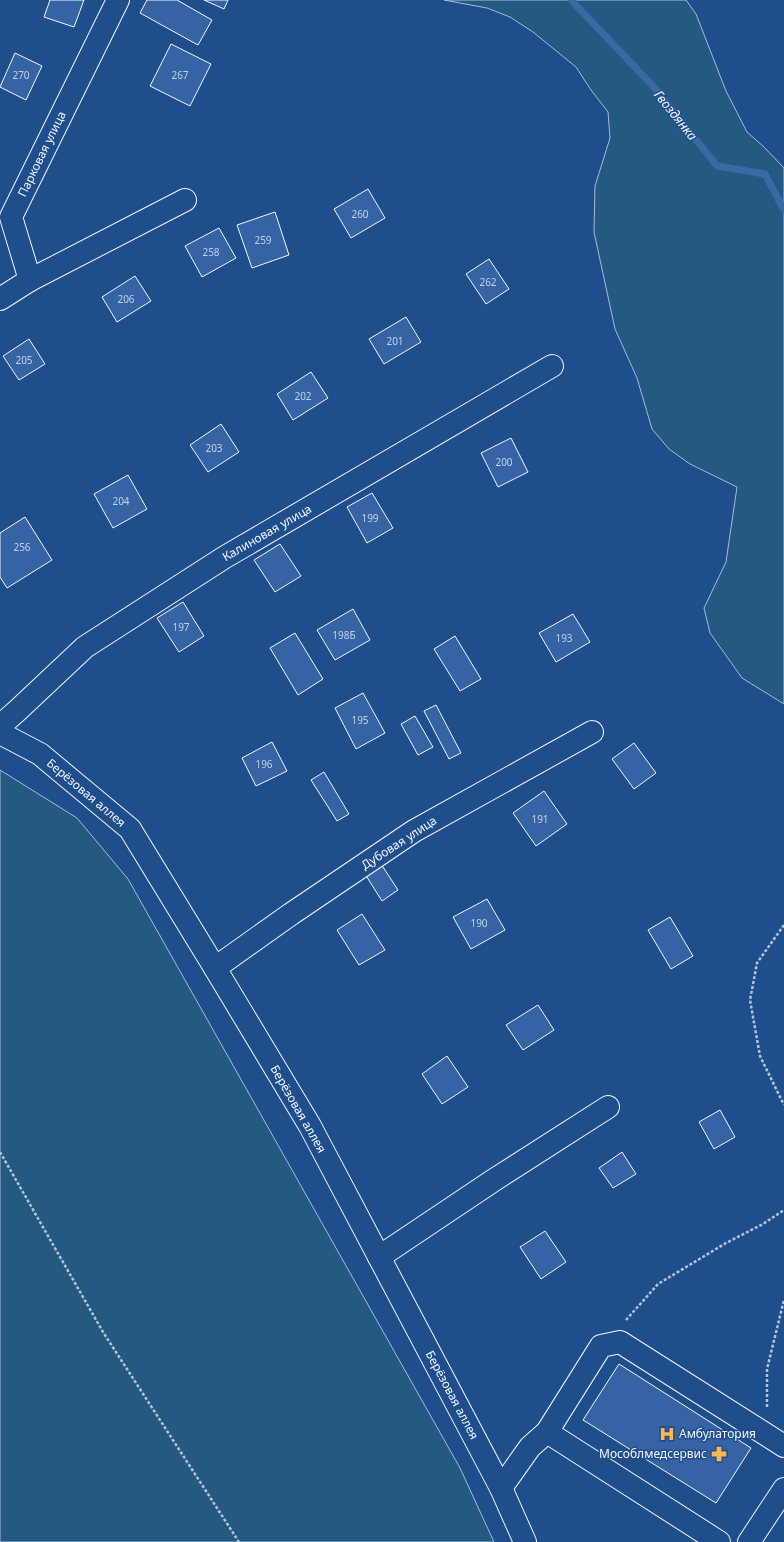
<svg xmlns="http://www.w3.org/2000/svg" width="784" height="1542" font-family="'Noto Sans',sans-serif">
<rect width="100%" height="100%" fill="#1f4e8c"/>
<g fill="#245a82" stroke="#a8bbd7">
<polygon points="444,0 686,0 696,14 726,91 747,132 764,147 784,168 784,704 742,678 710,633 704,608 726,562 737,487 690,464 669,449 652,429 637,378 615,329 594,232 595,186 610,138 608,112 591,90 576,67 533,32 510,17 487,8"/>
<polygon points="0,770 77,818 128,879 460,1468 494,1542 0,1542"/>
</g>
<g fill="none" stroke-linecap="round" stroke-linejoin="round">
<polyline stroke="#3b69a3" stroke-width="7" points="571,0 653,86 717,166 765,174 784,210"/>
</g>
<g fill="#3563a3" stroke="#f2f6ff">
<polygon points="50,0 84,0 74,27 44,17"/>
<polygon points="147,0 177,0 212,20 198,45 140,13"/>
<polygon points="204,0 228,0 224,9"/>
<polygon points="171,44 211,64 190,106 150,86"/>
<polygon points="15,53 42,66 26,100 0,87"/>
<polygon points="368,189 385,218 351,238 334,209"/>
<polygon points="275,212 289,255 252,268 237,225"/>
<polygon points="219,228 236,258 202,277 185,246"/>
<polygon points="489,259 509,289 486,304 466,274"/>
<polygon points="135,276 151,301 117,322 102,297"/>
<polygon points="406,317 421,342 384,364 369,339"/>
<polygon points="29,339 45,364 19,380 3,356"/>
<polygon points="311,372 328,398 293,420 277,394"/>
<polygon points="221,424 239,452 208,472 190,445"/>
<polygon points="511,438 528,472 498,487 481,453"/>
<polygon points="128,475 147,509 113,528 94,494"/>
<polygon points="372,493 393,528 367,543 347,507"/>
<polygon points="25,517 52,560 7,588 0,577 0,533"/>
<polygon points="280,544 301,576 275,592 254,560"/>
<polygon points="183,602 204,636 179,652 157,618"/>
<polygon points="353,609 370,640 335,660 317,630"/>
<polygon points="573,614 590,642 556,662 539,633"/>
<polygon points="295,633 323,679 298,695 270,648"/>
<polygon points="455,636 481,679 460,691 434,649"/>
<polygon points="363,693 385,733 356,749 335,708"/>
<polygon points="436,705 461,753 449,759 424,711"/>
<polygon points="415,716 433,747 418,755 401,724"/>
<polygon points="272,742 287,771 256,786 242,758"/>
<polygon points="634,743 656,773 634,789 612,759"/>
<polygon points="324,772 349,814 337,821 311,780"/>
<polygon points="544,791 567,824 536,846 513,813"/>
<polygon points="381,864 398,890 382,901 365,874"/>
<polygon points="487,899 505,930 471,949 453,917"/>
<polygon points="362,914 385,950 359,965 337,930"/>
<polygon points="670,917 693,956 671,969 648,930"/>
<polygon points="538,1005 554,1030 523,1050 506,1025"/>
<polygon points="447,1056 468,1087 442,1104 422,1074"/>
<polygon points="720,1110 735,1137 714,1149 699,1122"/>
<polygon points="622,1152 636,1174 613,1188 599,1168"/>
<polygon points="545,1231 566,1262 541,1279 520,1247"/>
<polygon points="619,1364 751,1448 716,1503 583,1420"/>
</g>
<g fill="none" stroke-linecap="round" stroke-linejoin="round">
<defs>
<g id="minor">
<polyline points="30,280 185,200"/>
<polyline points="0,299 30,280 11,217 118,0"/>
<polyline points="0,726 18,710 85,647 225,557 552,366"/>
<polyline points="0,733 40,754 130,829 215,968 310,1126 501,1488 525,1542"/>
<polyline points="215,968 291,914 414,831 592,732"/>
<polyline points="379,1257 494,1180 608,1107"/>
<polyline points="547,1432 719,1542"/>
<polyline points="501,1488 530,1447 547,1432 601,1346 620,1342 784,1446"/>
<polyline points="749,1542 784,1489"/>
</g>
</defs>
<use href="#minor" stroke="#f2f6ff" stroke-width="24"/>
<g stroke="#b3c4dc" stroke-width="2.5" stroke-dasharray="3 2" stroke-linecap="butt">
<polyline points="784,925 757,963 750,1000 760,1056 784,1105"/>
<polyline points="0,1152 103,1332 239,1542"/>
<polyline points="626,1320 658,1284 726,1243 763,1224 784,1210"/>
<polyline points="767,1407 767,1369 784,1300"/>
</g>
<use href="#minor" stroke="#1f4e8c" stroke-width="22"/>
</g>
<defs>
<symbol id="hospital-bare" viewBox="-9 -9 18 18"><path d="M-5-5h3v3.5h4V-5h3V5h-3V1.5h-4V5h-3Z" fill="#ffb74d" stroke="#1f4e8c" stroke-width="2.5" paint-order="stroke"/></symbol>
<symbol id="pharmacy-bare" viewBox="-9 -9 18 18"><path d="M-2-6h4v4h4v4h-4v4h-4v-4h-4v-4h4Z" fill="#ffb74d" stroke="#1f4e8c" stroke-width="2.5" paint-order="stroke"/></symbol>
</defs>
<g fill-rule="evenodd">
<use href="#hospital-bare" x="656" y="1423" width="22" height="22"/>
<use href="#pharmacy-bare" x="708" y="1443" width="22" height="22"/>
</g>
<g text-anchor="middle" stroke-width="3" stroke-linejoin="round" paint-order="stroke">
<g font-size="10" fill="#c3d1e8">
<text x="21" y="79">270</text>
<text x="180" y="79">267</text>
<text x="360" y="218">260</text>
<text x="263" y="244">259</text>
<text x="211" y="256">258</text>
<text x="488" y="286">262</text>
<text x="126" y="303">206</text>
<text x="395" y="345">201</text>
<text x="24" y="364">205</text>
<text x="303" y="400">202</text>
<text x="214" y="452">203</text>
<text x="504" y="466">200</text>
<text x="121" y="505">204</text>
<text x="370" y="522">199</text>
<text x="22" y="551">256</text>
<text x="181" y="631">197</text>
<text x="344" y="639">198Б</text>
<text x="564" y="642">193</text>
<text x="360" y="724">195</text>
<text x="264" y="768">196</text>
<text x="540" y="823">191</text>
<text x="479" y="927">190</text>
</g>
<g font-size="12" fill="#f2f6ff" stroke="#1f4e8c">
<text transform="translate(42 154) rotate(-64)" y="4">Парковая улица</text>
<text transform="translate(267 533) rotate(-30)" y="4">Калиновая улица</text>
<text transform="translate(86 793) rotate(40)" y="4">Берёзовая аллея</text>
<text transform="translate(399 843) rotate(-33)" y="4">Дубовая улица</text>
<text transform="translate(298 1109) rotate(60)" y="4">Берёзовая аллея</text>
<text transform="translate(452 1395) rotate(62)" y="4">Берёзовая аллея</text>
</g>
<g font-size="12" fill="#f2f6ff" stroke="#1f4e8c" text-anchor="start">
<text x="679" y="1438">Амбулатория</text>
<text x="707" y="1458" text-anchor="end">Мособлмедсервис</text>
</g>
<g font-size="13" font-style="italic" fill="#f2f6ff" stroke="#1f4e8c">
<text transform="translate(676 115) rotate(51)" y="5">Гвоздянка</text>
</g>
</g>
</svg>
